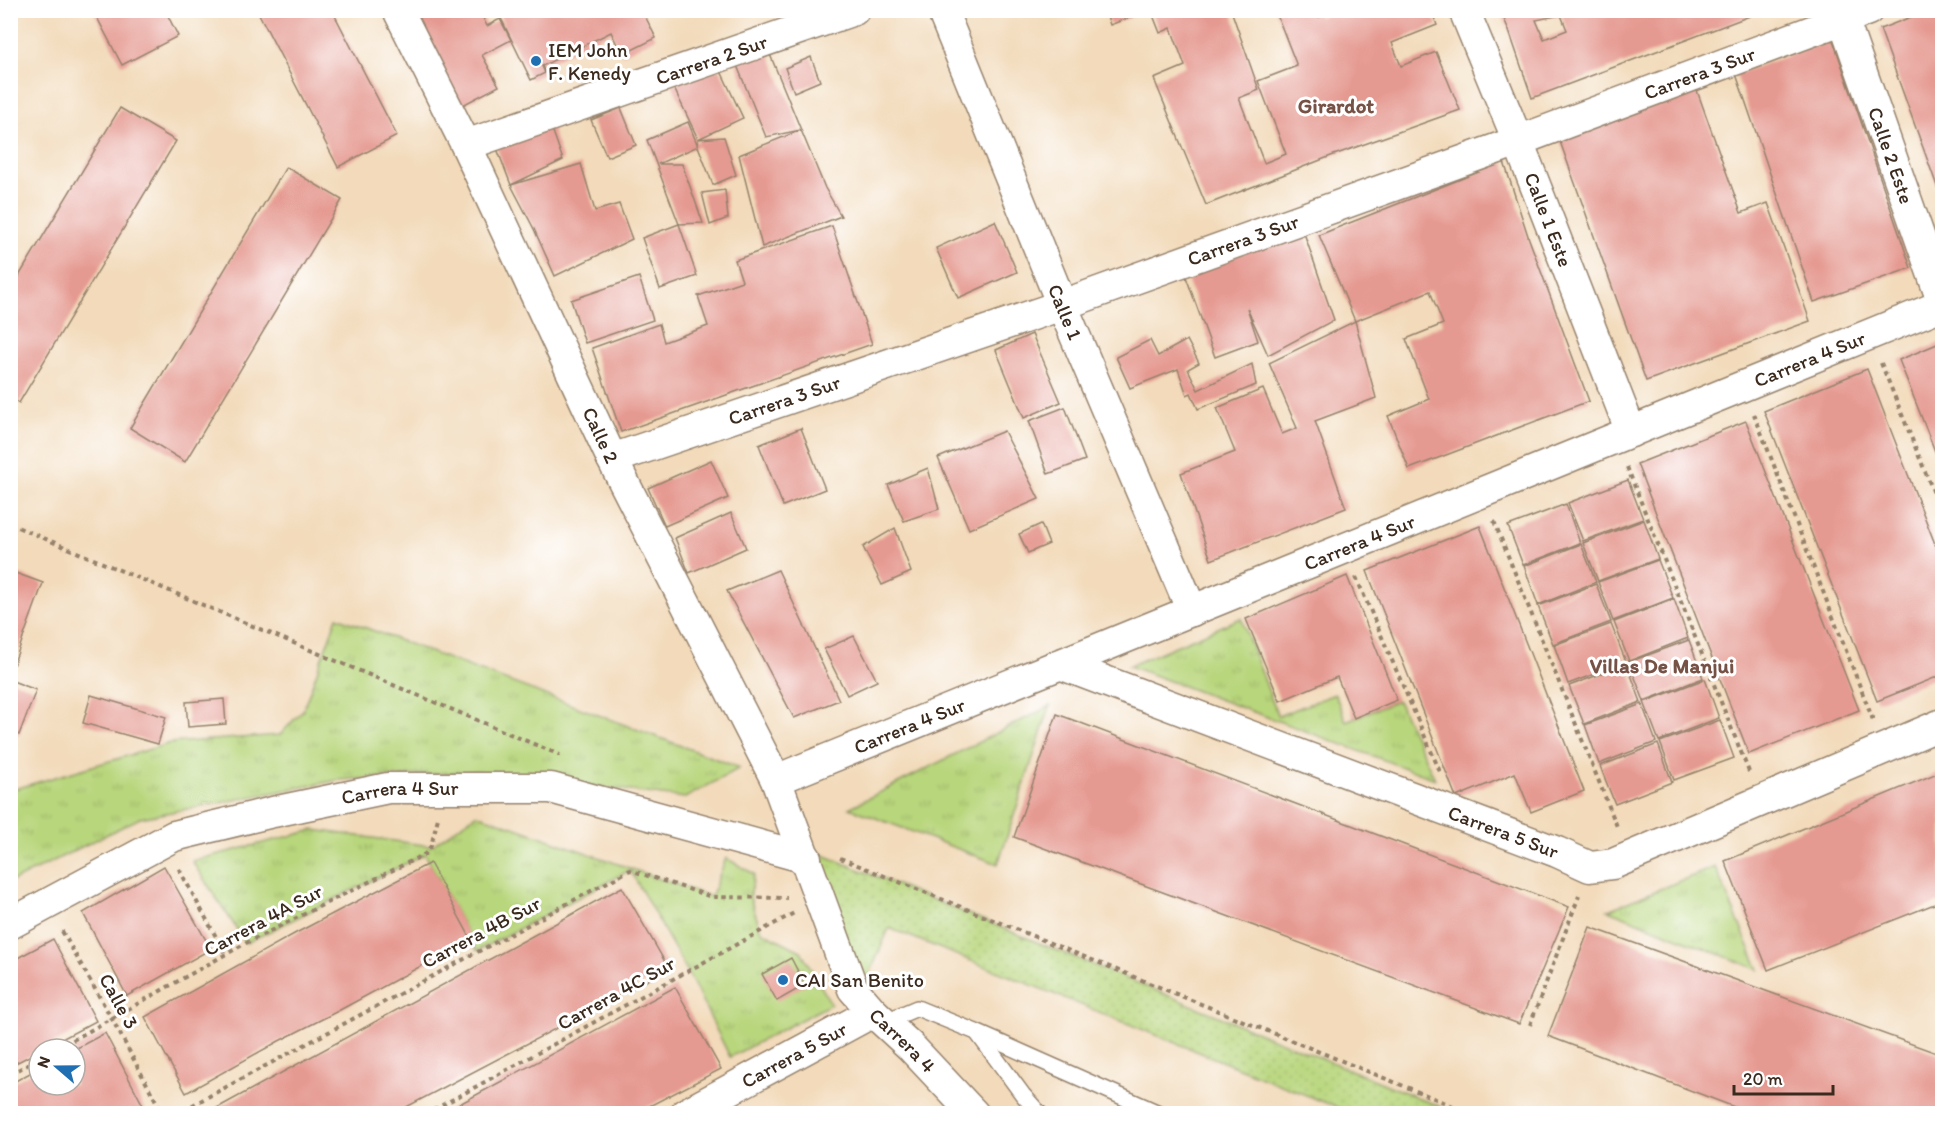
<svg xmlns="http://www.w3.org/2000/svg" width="1953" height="1124" font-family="Itim,sans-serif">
<defs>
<pattern id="grass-tufts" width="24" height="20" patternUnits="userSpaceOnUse" patternTransform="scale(1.5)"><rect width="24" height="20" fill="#b8d67c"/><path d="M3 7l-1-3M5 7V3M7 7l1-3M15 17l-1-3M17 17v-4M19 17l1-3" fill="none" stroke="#9fb86b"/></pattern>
<pattern id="park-dots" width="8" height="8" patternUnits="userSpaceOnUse" patternTransform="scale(1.5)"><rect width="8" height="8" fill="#b8d67c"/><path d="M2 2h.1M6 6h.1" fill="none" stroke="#9fb86b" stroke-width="1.8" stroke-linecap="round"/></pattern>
</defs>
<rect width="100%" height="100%" fill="#fff"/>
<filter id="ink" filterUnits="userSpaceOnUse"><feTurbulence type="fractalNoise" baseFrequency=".0167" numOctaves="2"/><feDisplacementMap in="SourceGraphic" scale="12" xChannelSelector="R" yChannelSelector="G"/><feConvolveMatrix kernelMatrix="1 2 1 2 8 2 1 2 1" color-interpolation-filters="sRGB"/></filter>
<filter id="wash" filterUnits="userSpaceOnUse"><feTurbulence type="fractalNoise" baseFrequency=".008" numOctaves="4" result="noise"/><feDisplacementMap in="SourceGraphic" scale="24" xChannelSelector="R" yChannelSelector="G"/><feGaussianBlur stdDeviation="1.35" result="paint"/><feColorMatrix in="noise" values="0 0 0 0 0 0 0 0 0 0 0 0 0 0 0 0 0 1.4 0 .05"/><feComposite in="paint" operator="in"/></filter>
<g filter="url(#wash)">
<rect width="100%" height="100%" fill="#f2daba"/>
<g fill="url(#grass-tufts)" stroke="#7a804d" stroke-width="1.5">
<polygon points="337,617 740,768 685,798 478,771 339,780 140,818 11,882 11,790 171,743 280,735 303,710"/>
<polygon points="1241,618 1278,716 1335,694 1346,721 1398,701 1435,779 1129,666"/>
<polygon points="1050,706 998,864 849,808"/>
<polygon points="477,814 711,897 726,858 754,874 750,898 761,931 801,951 831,1004 730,1057 687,971 630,870 477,951 425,854 246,943 192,861 314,830 431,846"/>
<polygon points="1715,867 1759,970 1608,910"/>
</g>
<polygon fill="url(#park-dots)" stroke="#7a804d" stroke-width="1.5" points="811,850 1456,1113 1351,1113 889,928 864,988"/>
<g id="blocks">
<g fill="#e59a91">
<polygon points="93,10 165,10 178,36 122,65"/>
<polygon points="257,10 332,10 397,136 338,167"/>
<polygon points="407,10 461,10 464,17 479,10 487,26 500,19 511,40 482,55 499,86 459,107"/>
<polygon points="497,10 642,10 656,38 622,55 611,32 542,66 545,73 531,80"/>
<polygon points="1105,10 1147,10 1147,11 1110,25"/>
<polygon points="1151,10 1231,10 1259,90 1239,98 1264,163 1286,154 1258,81 1297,66 1275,10 1316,10 1319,17 1334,10 1431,10 1437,25 1392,43 1401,66 1436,52 1460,110 1331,156 1206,205 1154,79 1185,66 1171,28 1160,33"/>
<polygon points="1500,10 1560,10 1561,15 1536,20 1544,39 1567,30 1561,15 1571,10 1763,11 1532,98 1508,28"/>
<polygon points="1929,10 1942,10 1942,200 1880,29"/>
<polygon points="1833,40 1911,268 1814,302 1736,74"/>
<polygon points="769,52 801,130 825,188 841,216 762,247 739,155 801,130 766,137 736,63"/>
<polygon points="811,57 820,81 794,92 785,68"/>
<polygon points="720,69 743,118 698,139 724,137 736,175 713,185 698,146 658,164 682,164 703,223 679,224 647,140 688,122 698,146 698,139 672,84"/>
<polygon points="1695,85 1741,213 1768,203 1810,321 1646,381 1558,136"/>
<polygon points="120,108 176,141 19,403 10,397 10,291"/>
<polygon points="621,108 636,145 607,157 591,120"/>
<polygon points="551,126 563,160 511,185 496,146"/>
<polygon points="1504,162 1529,239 1589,401 1409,469 1388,416 1429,399 1406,339 1443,324 1430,291 1355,321 1319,235"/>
<polygon points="581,164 595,211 619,204 632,239 555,276 534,229 511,185"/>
<polygon points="286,167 342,200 185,462 130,428"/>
<polygon points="725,190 728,218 710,225 702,193"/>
<polygon points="995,221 1017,272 958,298 936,248"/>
<polygon points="679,224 697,276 660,289 642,238"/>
<polygon points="832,226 872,344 621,432 592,348 659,324 664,342 708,326 698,296 742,281 735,260"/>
<polygon points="1303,230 1334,320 1268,355 1247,308 1258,341 1215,357 1185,274"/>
<polygon points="639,277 653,320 585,343 571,300"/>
<polygon points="1355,321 1376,398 1315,421 1346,508 1211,560 1181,473 1235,452 1217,408 1263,389 1282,434 1297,428 1269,363"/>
<polygon points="1032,334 1061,402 1024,418 996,350"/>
<polygon points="1150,340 1158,356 1187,340 1199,363 1188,369 1198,390 1252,364 1256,385 1198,409 1191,393 1187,395 1178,369 1130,388 1116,357"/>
<polygon points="1942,342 1942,469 1899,360"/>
<polygon points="1867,369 1942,562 1942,675 1877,701 1764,411"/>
<polygon points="1065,407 1085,460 1048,474 1029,421"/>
<polygon points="1746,421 1859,710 1749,754 1637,464"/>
<polygon points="801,428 825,489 783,506 759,445"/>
<polygon points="1004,431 1039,499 969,529 938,458"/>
<polygon points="711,460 728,498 665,526 648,488"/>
<polygon points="928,468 939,509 904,521 888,485"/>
<polygon points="1628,480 1643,519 1583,541 1568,503"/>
<polygon points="1566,504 1580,543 1523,565 1508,526"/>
<polygon points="731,513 746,548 689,573 675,538"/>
<polygon points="1644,520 1658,559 1598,581 1583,543"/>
<polygon points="1041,524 1049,544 1028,553 1019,534"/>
<polygon points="1480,526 1584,791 1531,812 1515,773 1456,797 1367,571"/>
<polygon points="895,528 911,572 882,585 863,547"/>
<polygon points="1581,544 1596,582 1538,605 1524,566"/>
<polygon points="1658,560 1673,598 1613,621 1598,582"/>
<polygon points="778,570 839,700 794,718 727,591"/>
<polygon points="10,571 43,583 11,671 10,671"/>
<polygon points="1347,576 1397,700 1354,718 1337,677 1280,701 1246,619"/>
<polygon points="1596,584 1611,622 1553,644 1538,606"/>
<polygon points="1674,599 1688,638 1629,661 1614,622"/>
<polygon points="1611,624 1626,662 1568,684 1554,645"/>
<polygon points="854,636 877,681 847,695 824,649"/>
<polygon points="1689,640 1703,678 1644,701 1629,662"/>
<polygon points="1627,664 1641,702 1584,724 1569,686"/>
<polygon points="1705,679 1719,718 1659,741 1644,702"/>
<polygon points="10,680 36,690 19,735 10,731"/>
<polygon points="91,695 166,717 158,744 83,723"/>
<polygon points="224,699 226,724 188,727 186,702"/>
<polygon points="1642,704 1656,742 1599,764 1585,725"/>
<polygon points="1057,714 1569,907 1519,1024 1014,837"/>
<polygon points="1720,720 1734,758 1674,780 1660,742"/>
<polygon points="1658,744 1672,782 1615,804 1600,766"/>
<polygon points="1942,771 1942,901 1768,970 1725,861"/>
<polygon points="430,863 471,939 338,1011 279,1041 186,1093 145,1017 296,933"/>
<polygon points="164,866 211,949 127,996 83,913"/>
<polygon points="622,887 669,969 395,1113 208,1113"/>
<polygon points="1590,927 1942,1055 1942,1113 1750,1113 1548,1036"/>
<polygon points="53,939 96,1021 43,1049 39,1049 39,1051 10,1066 10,962"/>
<polygon points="791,958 805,985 777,1001 762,974"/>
<polygon points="675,987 721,1069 636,1113 443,1113"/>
<polygon points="105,1033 147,1113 10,1113 10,1084 39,1068 39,1085 75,1085 75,1049"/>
</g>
</g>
</g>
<g filter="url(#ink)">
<use href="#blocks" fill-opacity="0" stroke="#96826c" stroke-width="1.5"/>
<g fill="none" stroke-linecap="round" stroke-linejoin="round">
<defs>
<g id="lane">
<polyline points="884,1022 917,1008 976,1032 1161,1114"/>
<polyline points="978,1034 1023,1095 1040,1114"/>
</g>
<g id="street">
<path id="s1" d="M398,10L466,145L612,459L776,780L853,989L873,1012L910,1046L974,1114"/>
<path id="s2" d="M942,10L1062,305L1192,611"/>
<path id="s3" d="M1464,10L1518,141L1631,432"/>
<path id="s4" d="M1840,10L1942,301"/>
<path id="s5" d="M466,145L854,10"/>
<path id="s6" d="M612,459L1062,305L1518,141L1868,10"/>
<path id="s7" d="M1060,664L1557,852L1590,867L1613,864L1942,724"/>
<path id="s8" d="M776,780L1942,305"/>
<path id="s9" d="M10,924L174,836L273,812L388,788H551L806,858"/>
<path id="s10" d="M685,1114L873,1012"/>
</g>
</defs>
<use href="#lane" stroke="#96826c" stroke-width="18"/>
<use href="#street" stroke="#96826c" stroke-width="33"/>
<g stroke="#96826c" stroke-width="4" stroke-dasharray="4.5 4.5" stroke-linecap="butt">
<polyline points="1881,363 1942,513"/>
<polyline points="1754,414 1873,720"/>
<polyline points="1627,467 1749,772"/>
<polyline points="1494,521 1618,829"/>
<polyline points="10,524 560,755"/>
<polyline points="1356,577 1441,774"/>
<polyline points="840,858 1473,1114"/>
<polyline points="179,869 226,955"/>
<polyline points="62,931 112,1019 163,1114"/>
<polyline points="1530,1025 1579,896"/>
<polyline points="57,1049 246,943 425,854 431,846 438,818"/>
<polyline points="10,1074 39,1059"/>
<polyline points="176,1114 630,870 712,897 787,898"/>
<polyline points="426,1114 794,913"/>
</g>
<use href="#lane" stroke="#fff" stroke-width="15"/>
<use href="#street" stroke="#fff" stroke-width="30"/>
</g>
</g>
<g fill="#1f6fb2" stroke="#fff" stroke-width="2">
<circle cx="536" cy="61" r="6"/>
<circle cx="783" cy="980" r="6"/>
</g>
<g text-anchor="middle" stroke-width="6" stroke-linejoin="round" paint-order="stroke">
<g font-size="20" fill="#3b2a1e" stroke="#fff" text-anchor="start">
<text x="548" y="57">IEM John<tspan x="548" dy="23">F. Kenedy</tspan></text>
<text x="795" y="987">CAI San Benito</text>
</g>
<g font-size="20" fill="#3b2a1e" stroke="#fff">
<text dy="7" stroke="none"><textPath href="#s5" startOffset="260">Carrera 2 Sur</textPath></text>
<text dy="7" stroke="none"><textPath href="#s6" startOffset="1154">Carrera 3 Sur</textPath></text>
<text dy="7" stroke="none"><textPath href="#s4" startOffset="154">Calle 2 Este</textPath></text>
<text dy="7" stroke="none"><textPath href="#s3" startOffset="226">Calle 1 Este</textPath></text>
<text dy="7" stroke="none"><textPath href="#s6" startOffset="668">Carrera 3 Sur</textPath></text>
<text dy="7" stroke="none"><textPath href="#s2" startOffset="326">Calle 1</textPath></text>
<text dy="7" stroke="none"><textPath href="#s8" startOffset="1116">Carrera 4 Sur</textPath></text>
<text dy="7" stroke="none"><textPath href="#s6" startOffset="182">Carrera 3 Sur</textPath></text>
<text dy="7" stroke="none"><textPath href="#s1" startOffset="471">Calle 2</textPath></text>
<text dy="7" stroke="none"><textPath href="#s8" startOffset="630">Carrera 4 Sur</textPath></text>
<text dy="7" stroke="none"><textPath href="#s8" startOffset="144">Carrera 4 Sur</textPath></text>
<text dy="7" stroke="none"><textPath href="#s9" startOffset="417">Carrera 4 Sur</textPath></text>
<text dy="7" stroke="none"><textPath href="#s7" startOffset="474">Carrera 5 Sur</textPath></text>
<text transform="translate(263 920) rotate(-28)" y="7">Carrera 4A Sur</text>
<text transform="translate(481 932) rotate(-28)" y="7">Carrera 4B Sur</text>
<text transform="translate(616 993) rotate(-29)" y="7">Carrera 4C Sur</text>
<text transform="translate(119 1001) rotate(61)" y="7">Calle 3</text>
<text dy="7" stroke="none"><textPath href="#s1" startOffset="1152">Carrera 4</textPath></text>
<text dy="7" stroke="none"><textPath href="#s10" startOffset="124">Carrera 5 Sur</textPath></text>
</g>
<g font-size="21" font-weight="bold" fill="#765146" stroke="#fff">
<text x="1336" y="113">Girardot</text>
<text x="1662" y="673">Villas De Manjui</text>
</g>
</g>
<rect width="1953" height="1124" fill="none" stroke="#fff" stroke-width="36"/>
<g transform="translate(57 1067) rotate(290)"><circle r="28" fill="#ffffff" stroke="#b1aaa5" stroke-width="1.5"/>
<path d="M0-4.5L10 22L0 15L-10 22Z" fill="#1f6fb2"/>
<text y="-9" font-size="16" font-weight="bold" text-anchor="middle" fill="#3b2a1e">N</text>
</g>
<path d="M1734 1085v9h99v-9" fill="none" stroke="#3b2a1e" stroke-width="3"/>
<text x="1743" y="1085" font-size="18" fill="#3b2a1e" stroke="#ffffff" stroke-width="4.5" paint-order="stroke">20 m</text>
</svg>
